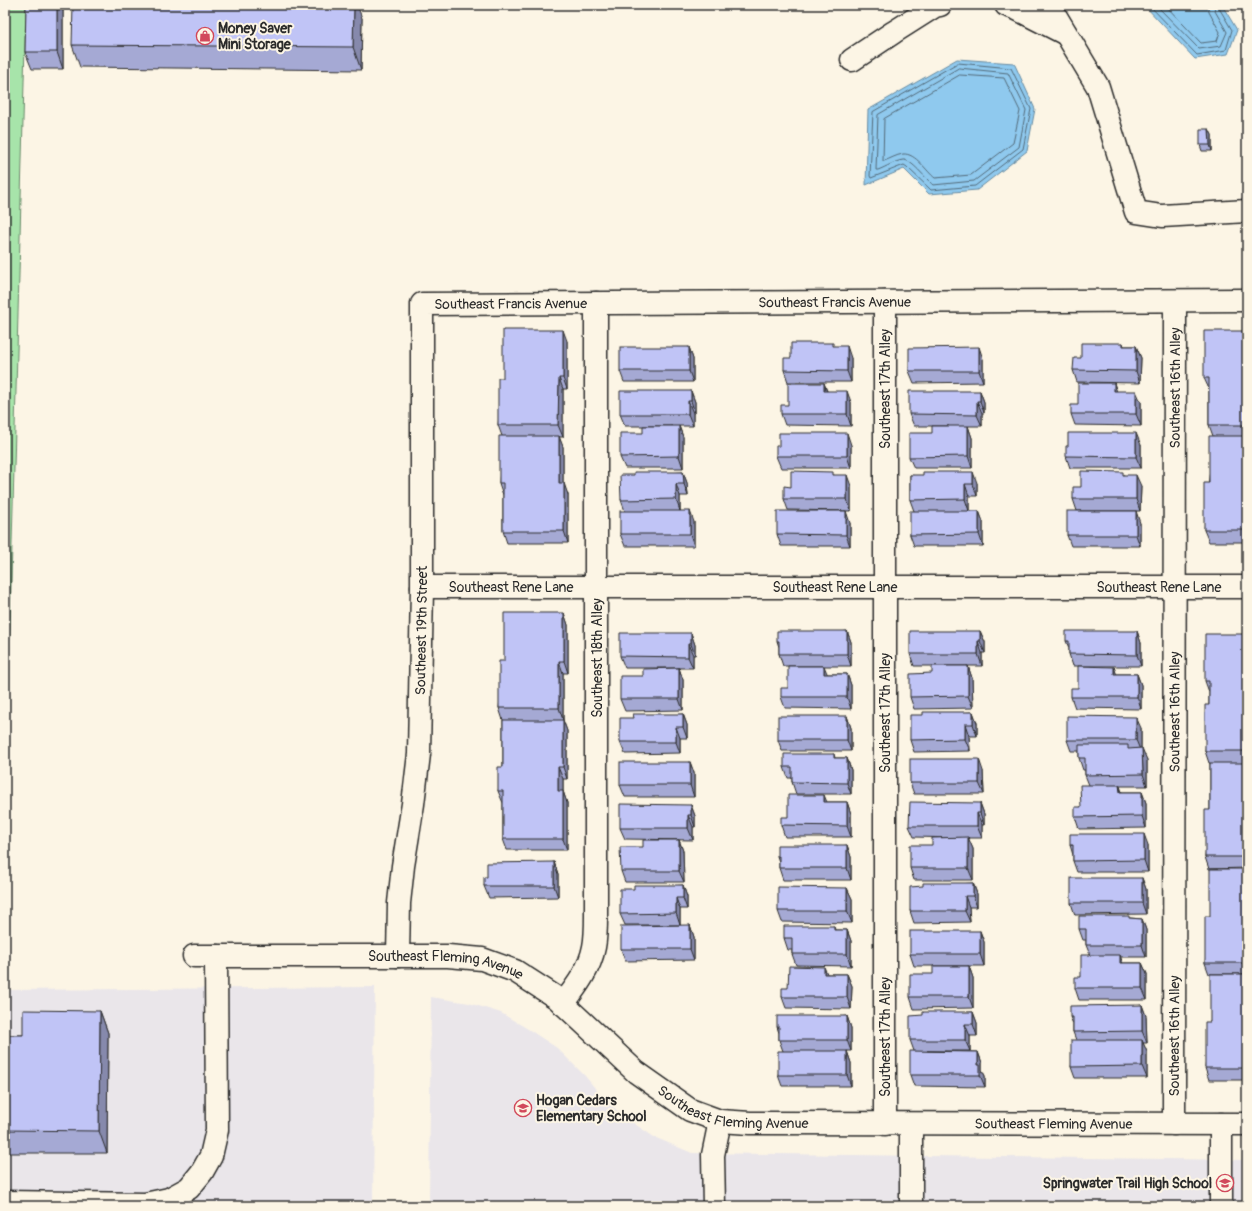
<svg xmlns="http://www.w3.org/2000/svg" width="1252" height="1211" font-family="Pangolin,sans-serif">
<rect width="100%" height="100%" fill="#fcf5e5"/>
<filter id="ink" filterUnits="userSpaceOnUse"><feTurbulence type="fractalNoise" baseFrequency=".025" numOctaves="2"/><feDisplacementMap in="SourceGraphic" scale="8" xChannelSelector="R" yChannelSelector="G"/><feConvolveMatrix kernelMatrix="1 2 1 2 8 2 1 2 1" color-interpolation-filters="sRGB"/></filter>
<g filter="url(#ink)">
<g fill="#eae6ea">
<polygon points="375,987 373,1206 5,1206 5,990"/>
<polygon points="431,997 469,1003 501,1013 528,1029 557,1048 585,1076 604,1099 626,1118 654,1137 692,1153 1247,1160 1247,1206 429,1206"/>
</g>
<polygon fill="#a7e4aa" stroke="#69886a" points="5,5 26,5 6,776 5,776"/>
<g fill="#8fc9ee" stroke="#678aa0">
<polygon points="1144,5 1222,5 1237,30 1228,54 1195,59"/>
<polygon points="957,59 1014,63 1035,109 1027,151 977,190 929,194 904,169 866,185 868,110"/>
</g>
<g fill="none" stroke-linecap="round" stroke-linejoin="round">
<g stroke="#536a79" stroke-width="1">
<polyline points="1149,5 1197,55 1226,50 1232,30 1219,8 1219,5"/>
<polyline points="1156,5 1199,49 1221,46 1227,32 1215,11 1214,5"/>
<polyline points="1165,5 1201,43 1217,41 1220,32 1209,12 1208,5"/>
<polygon points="958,63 1011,68 1031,109 1023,149 975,186 931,190 907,167 904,165 871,178 870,176 873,112"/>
<path d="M959,68L1008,73L1026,110L1019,147L974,181L933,185C926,179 911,159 903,160C895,161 886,167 878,170H876L878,115Z"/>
<path d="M960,75L1004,78L1020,111L1013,143L971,175L935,178C926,171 916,153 903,154C896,155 890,159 884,161H883L884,119Z"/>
</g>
<defs>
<g id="minor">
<polyline points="1006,5 1017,9 1066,34"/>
<polyline points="1049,5 1098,87 1136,212 1162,216 1247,211"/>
<polyline points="852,60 894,32 935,6 940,5"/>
<polyline points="885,302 885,1124"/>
<path id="s1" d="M422,587H1247"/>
<path id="s2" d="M194,956H448L482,959L515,971L557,998L636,1072L690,1110L720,1121L750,1123L1247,1124"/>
<path id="s3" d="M398,956L399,903L403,866L413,804L419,754L422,587V304L1247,300"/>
<path d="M563,1004C576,987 590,969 594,947C596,937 596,926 596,916V303"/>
<polyline points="911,1124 911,1206"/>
<path id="s4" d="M1174,1124L1175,301"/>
<polyline points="1221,1124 1221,1206"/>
<polyline points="5,1202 145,1204 169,1199 189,1188 202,1172 211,1156 217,1130 216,956"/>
<polyline points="714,1206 713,1155 720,1121"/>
</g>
</defs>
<use href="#minor" stroke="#2b2b2b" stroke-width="25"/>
<use href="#minor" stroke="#fcf5e5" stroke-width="22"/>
</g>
<g fill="#a5a9d4" stroke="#2b2b2b">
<polygon points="63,5 63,69 32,69 25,52"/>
<polygon points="362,18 361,70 80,67 72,45"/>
<polygon points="1209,129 1212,135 1212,151 1202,151 1200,145"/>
<polygon points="1247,331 1247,542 1209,542 1204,530 1213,436 1209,425 1209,389 1204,378"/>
<polygon points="567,341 567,389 563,389 563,437 559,437 563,447 563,483 568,495 568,543 507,543 503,531 503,495 499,483 502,436 498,425 503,378"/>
<polygon points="1123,343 1124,346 1136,346 1141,358 1140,383 1077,382 1073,370 1081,358"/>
<polygon points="834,346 851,358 851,382 788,382 784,370 791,358"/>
<polygon points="689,347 693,359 693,382 624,382 620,371"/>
<polygon points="983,359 983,382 914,383 909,371"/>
<polygon points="824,383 827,391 851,402 851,426 785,425 781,414 788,405"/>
<polygon points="1114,383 1116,391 1141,402 1141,426 1075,425 1071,414 1078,405"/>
<polygon points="691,391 695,402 695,413 693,413 693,426 679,426 683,437 683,468 625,468 620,457 643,433 672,426 625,426 620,414"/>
<polygon points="980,391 984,402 984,413 982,413 982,426 968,426 972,438 972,468 914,468 909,457 932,433 949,426 914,426 909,414"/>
<polygon points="851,445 851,468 781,468 776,456 779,446"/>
<polygon points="1141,445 1141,468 1070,468 1066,456"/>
<polygon points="683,472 687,483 688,496 680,496 680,511 694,522 694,546 625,546 620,534 625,511 621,500 634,475"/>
<polygon points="834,475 851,486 851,511 788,510 784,499 791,487"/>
<polygon points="910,475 977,483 977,496 969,496 969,511 979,511 983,522 983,546 914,546 910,535 914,511 910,500"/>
<polygon points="1124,475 1141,486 1140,511 1077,511 1073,499 1081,487"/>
<polygon points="850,523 850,546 781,546 777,534"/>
<polygon points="1140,523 1140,546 1071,546 1067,535"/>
<polygon points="564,613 568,625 568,673 563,673 563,720 567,731 567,779 563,779 563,791 567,803 567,850 507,850 503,839 503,803 498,791 503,767 503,720 499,708 504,661"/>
<polygon points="847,631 851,642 851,666 783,666 779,654 779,647 777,641"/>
<polygon points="980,631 985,642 985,653 982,653 982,666 914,666 910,654"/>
<polygon points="1137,631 1141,643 1141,666 1073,666 1069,654 1069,648 1066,641"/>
<polygon points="691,633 695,645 695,655 693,655 693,668 625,668 620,656"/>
<polygon points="1247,634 1247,868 1209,869 1205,857 1210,810 1210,763 1209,763 1205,751 1209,705 1209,692 1205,681"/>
<polygon points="968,666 972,678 973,708 914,709 910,697 932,673"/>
<polygon points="1114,667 1116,674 1137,674 1141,685 1141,709 1075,708 1071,697 1078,688"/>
<polygon points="679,668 683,680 683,710 625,711 620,699 643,676"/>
<polygon points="827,674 847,674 851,685 851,709 785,708 781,697 788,688"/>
<polygon points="973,712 977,723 977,736 969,736 970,751 914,752 910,740 923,715"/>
<polygon points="683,714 687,725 687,738 680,738 680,753 625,754 620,742 634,718"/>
<polygon points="847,716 851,728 851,751 782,751 778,740"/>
<polygon points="1141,728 1141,749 1147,760 1147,786 1120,786 1122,792 1142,792 1146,803 1146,828 1079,829 1075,817 1081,807 1089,785 1085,775 1085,770 1083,770 1079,758 1079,751 1071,751 1067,740"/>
<polygon points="834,754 835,758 847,758 851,770 851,794 796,794 792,782 792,778 788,778 784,767"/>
<polygon points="690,762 694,773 694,797 625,797 620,785"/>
<polygon points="983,771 984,794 914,794 910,783"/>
<polygon points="827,802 847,802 851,814 851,837 785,837 781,825 788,817"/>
<polygon points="980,803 984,814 984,825 982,825 982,838 968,838 973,849 973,880 914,880 910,868 961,838 914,837 909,826"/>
<polygon points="691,805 695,816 695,827 693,827 693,840 625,839 620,828"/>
<polygon points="679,840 683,851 684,882 625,882 621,871"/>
<polygon points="847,845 851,857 851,880 783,880 779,868 779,862 777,856"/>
<polygon points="1070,845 1148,845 1148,872 1077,872 1073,861 1073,855"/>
<polygon points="554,862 558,874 558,897 489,898 484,886 487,877"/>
<polygon points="1247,869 1247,974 1209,974 1205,963 1210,916"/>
<polygon points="1142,878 1146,889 1146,914 1075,915 1071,903"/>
<polygon points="973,883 977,894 977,907 969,907 970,922 914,923 910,911 923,886"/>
<polygon points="683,885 687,897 687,909 680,909 680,925 625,925 620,914 634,889"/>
<polygon points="847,888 852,899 852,923 782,922 778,911"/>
<polygon points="1130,918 1142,919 1146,930 1146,957 1120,957 1122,963 1142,963 1147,974 1147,1000 1079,1000 1075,988 1081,977 1090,955 1086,945 1086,940 1083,940 1079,929"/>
<polygon points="690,925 694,937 694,960 625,961 621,949"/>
<polygon points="834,926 835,930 847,930 851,941 851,966 796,965 792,954 792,950 788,950 784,938"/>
<polygon points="980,931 984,942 984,966 914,966 910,954"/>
<polygon points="969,966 973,978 973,1008 914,1009 910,997 933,974"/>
<polygon points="827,974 847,974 852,986 851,1009 786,1008 782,997 788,988"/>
<polygon points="1247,974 1247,1080 1209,1080 1205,1068 1210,1022"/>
<polygon points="1142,1005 1146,1016 1147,1043 1143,1043 1147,1052 1147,1078 1075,1078 1071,1067 1076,1040 1073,1032 1073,1024 1070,1017"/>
<polygon points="100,1011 108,1033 107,1153 5,1153 5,1035 23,1035"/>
<polygon points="973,1012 977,1023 977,1036 970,1036 970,1051 927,1051 978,1052 982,1063 982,1070 985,1076 985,1087 914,1086 910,1075 914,1051 910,1040 923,1015"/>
<polygon points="847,1016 851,1028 851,1051 847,1051 851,1063 851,1086 782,1086 778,1075 783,1051 779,1040 779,1033 777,1027"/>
</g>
<g fill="#8689ac" stroke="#2b2b2b">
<polygon points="57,5 63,5 63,69 57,52"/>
<polygon points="354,5 357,5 362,18 361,70 353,47"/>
<polygon points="1209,129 1212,135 1212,151 1210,145"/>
<polygon points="563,330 567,341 567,389 563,378"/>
<polygon points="847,346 851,358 851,382 847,371"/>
<polygon points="1136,346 1141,358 1140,383 1136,371"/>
<polygon points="689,347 693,359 693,382 689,371"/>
<polygon points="979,347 983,359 983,382 979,371"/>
<polygon points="559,378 563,389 563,437 558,425"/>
<polygon points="824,383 828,395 824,391"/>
<polygon points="1114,383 1118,395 1114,391"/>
<polygon points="691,391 695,402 695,413 691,401"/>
<polygon points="847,391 851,402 851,426 847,414"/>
<polygon points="980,391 984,402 984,413 980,401"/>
<polygon points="1136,391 1141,402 1141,426 1136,414"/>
<polygon points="688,401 693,413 693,426 688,414"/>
<polygon points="977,401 982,413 982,426 977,415"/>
<polygon points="679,426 683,437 683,468 679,456"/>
<polygon points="968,426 972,438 972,468 968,456"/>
<polygon points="847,433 851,445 851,468 847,456"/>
<polygon points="1136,433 1141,445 1141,468 1136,457"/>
<polygon points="559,436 563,447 563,495 559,483"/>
<polygon points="683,472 687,483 688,496 684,484"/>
<polygon points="973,472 977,483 977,496 973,484"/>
<polygon points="847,475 851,486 851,511 847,499"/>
<polygon points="1136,475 1141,486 1140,511 1136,499"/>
<polygon points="564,483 568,495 568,543 564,531"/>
<polygon points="676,484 680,496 680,511 676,499"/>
<polygon points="965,484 969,496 969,511 965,499"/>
<polygon points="690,511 694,522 694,546 690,534"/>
<polygon points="846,511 850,523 850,546 846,535"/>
<polygon points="979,511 983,522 983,546 979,534"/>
<polygon points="1136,511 1140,523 1140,546 1136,535"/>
<polygon points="564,613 568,625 568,673 564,661"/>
<polygon points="847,631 851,642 851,666 847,654"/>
<polygon points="980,631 985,642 985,653 980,641"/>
<polygon points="1137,631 1141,643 1141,666 1137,655"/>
<polygon points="691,633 695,645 695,655 691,644"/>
<polygon points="978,641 982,653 982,666 978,654"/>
<polygon points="688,644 693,655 693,668 688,657"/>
<polygon points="559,661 563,673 563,720 559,708"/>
<polygon points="824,666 829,678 824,674"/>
<polygon points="968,666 972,678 973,708 968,696"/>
<polygon points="1114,667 1118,678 1114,674"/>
<polygon points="679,668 683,680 683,710 679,699"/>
<polygon points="847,674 851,685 851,709 847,697"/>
<polygon points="1137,674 1141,685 1141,709 1137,697"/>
<polygon points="973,712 977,723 977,736 973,724"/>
<polygon points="683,714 687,725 687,738 683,727"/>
<polygon points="847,716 851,728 851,751 847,740"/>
<polygon points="1136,717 1141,728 1141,752 1136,740"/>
<polygon points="563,720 567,731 567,779 563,767"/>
<polygon points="965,724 969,736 970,751 965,739"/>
<polygon points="676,727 680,738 680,753 676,742"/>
<polygon points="1142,748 1147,760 1147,786 1143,774"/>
<polygon points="847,758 851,770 851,794 847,783"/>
<polygon points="979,759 983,771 984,794 979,783"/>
<polygon points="690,762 694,773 694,797 690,785"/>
<polygon points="558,767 563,779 563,803 558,791"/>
<polygon points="1119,785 1123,796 1120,792"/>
<polygon points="563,791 567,803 567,850 563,839"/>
<polygon points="1142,792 1146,803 1146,828 1142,816"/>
<polygon points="824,795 829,807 824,802"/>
<polygon points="847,802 851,814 851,837 847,826"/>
<polygon points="980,803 984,814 984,825 980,813"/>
<polygon points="691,805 695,816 695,827 691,815"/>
<polygon points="977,813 982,825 982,838 977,826"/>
<polygon points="688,815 693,827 693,840 688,828"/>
<polygon points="1144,834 1148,845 1148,872 1144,860"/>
<polygon points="968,837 973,849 973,880 968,868"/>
<polygon points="679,840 683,851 684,882 679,871"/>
<polygon points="847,845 851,857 851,880 847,868"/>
<polygon points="554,862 558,874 558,897 554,886"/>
<polygon points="1142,878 1146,889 1146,914 1142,903"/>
<polygon points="973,883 977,894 977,907 973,896"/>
<polygon points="683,885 687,897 687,909 683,898"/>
<polygon points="847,888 852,899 852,923 847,911"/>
<polygon points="965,896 969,907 970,922 965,911"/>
<polygon points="676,898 680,909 680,925 676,913"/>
<polygon points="1142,919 1146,930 1146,957 1142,945"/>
<polygon points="690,925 694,937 694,960 690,949"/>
<polygon points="847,930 851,941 851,966 847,954"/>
<polygon points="980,931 984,942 984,966 980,954"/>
<polygon points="1120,955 1124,967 1120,963"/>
<polygon points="1142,963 1147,974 1147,1000 1142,988"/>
<polygon points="969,966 973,978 973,1008 969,997"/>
<polygon points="824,967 829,978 824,974"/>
<polygon points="847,974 852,986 851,1009 847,997"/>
<polygon points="1142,1005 1146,1016 1147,1043 1142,1031"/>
<polygon points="100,1011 108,1033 107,1153 99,1131"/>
<polygon points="973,1012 977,1023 977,1036 973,1024"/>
<polygon points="847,1016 851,1028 851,1051 847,1040"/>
<polygon points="965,1024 970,1036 970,1051 965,1040"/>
<polygon points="1142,1040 1147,1052 1147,1078 1142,1066"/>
<polygon points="847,1051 851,1063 851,1086 847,1075"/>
<polygon points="978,1052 982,1063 982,1070 985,1076 985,1087 980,1075 978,1065"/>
</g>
<g fill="#c0c4f6" stroke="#2b2b2b">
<polygon points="26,5 57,5 57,52 25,52"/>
<polygon points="73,5 354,5 353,47 72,45"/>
<polygon points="1200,129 1209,129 1210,145 1200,145"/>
<polygon points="503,330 563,330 563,378 559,378 558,425 498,425 498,378 503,378"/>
<polygon points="1204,331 1247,331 1247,425 1209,425 1209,378 1204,378"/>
<polygon points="791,343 833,343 833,346 847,346 847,371 784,370 784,358 791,358"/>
<polygon points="1081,343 1123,343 1123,346 1136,346 1136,371 1073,370 1074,358 1081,358"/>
<rect x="620" y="347" width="69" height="24"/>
<polygon points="979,347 979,371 909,371 909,348"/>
<polygon points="788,383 824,383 824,391 847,391 847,414 781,414 781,405 788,405"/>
<polygon points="1078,383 1114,383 1114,391 1136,391 1136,414 1071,414 1071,405 1078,405"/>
<polygon points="620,391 691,391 691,401 688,401 688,414 620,414"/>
<polygon points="909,391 980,391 980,401 977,401 977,415 909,414"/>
<polygon points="643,426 679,426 679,456 620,457 620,433 643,433"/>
<polygon points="932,426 968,426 968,456 909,457 909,433 932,433"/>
<polygon points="779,433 847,433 847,456 776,456 776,446 779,446"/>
<polygon points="1068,433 1136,433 1136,457 1066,456 1066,446 1068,446"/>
<polygon points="499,436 559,436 559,483 564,483 564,531 503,531 503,483 499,483"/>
<polygon points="1209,436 1247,436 1247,530 1204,530 1204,483 1209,483"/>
<polygon points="791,471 833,472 833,475 847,475 847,499 784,499 784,486 791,487"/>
<polygon points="1081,471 1123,472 1123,475 1136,475 1136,499 1073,499 1073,487 1081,487"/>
<polygon points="634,472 683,472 684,484 676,484 676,499 621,500 620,475 634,475"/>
<polygon points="923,472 973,472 973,484 965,484 965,499 910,500 910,475 923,475"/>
<rect x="620" y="511" width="70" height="23"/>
<polygon points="777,511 846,511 846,535 777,534"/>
<polygon points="910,511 979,511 979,534 910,535"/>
<rect x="1067" y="511" width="69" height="24"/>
<polygon points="504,613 564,613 564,661 559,661 559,708 499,708 499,661 504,661"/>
<polygon points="777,631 847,631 847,654 779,654 779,641 777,641"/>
<polygon points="910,631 980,631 980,641 978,641 978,654 910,654"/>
<polygon points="1066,631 1137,631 1137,655 1069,654 1069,641 1066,641"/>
<polygon points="620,633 691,633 691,644 688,644 688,657 620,656"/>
<polygon points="1205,634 1247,634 1247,751 1205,751 1205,705 1209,705 1209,681 1205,681"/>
<polygon points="788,666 824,666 824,674 847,674 847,697 781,697 781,688 788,688"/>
<polygon points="932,666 968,666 968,696 910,697 910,674 932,673"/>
<polygon points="1078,666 1114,667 1114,674 1137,674 1137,697 1071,697 1071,688 1078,688"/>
<polygon points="679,668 679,699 620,699 620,676 643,676 643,669"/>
<polygon points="923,712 973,712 973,724 965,724 965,739 910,740 910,715 923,715"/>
<polygon points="633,714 683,714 683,727 676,727 676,742 620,742 620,718 634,718"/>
<rect x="778" y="716" width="69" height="24"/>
<polygon points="1067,716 1136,717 1136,740 1067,740"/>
<polygon points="503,720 563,720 563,767 558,767 558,791 563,791 563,839 503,839 503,791 498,791 498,767 503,767"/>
<polygon points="1079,745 1128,745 1128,749 1142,748 1143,774 1085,775 1085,758 1079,758"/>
<polygon points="784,754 834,754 834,758 847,758 847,783 792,782 792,767 784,767"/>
<rect x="910" y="759" width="69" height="24"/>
<rect x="620" y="762" width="70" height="23"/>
<polygon points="1210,763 1247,763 1247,857 1205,857 1205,810 1210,810"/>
<polygon points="1080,785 1119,785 1120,792 1142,792 1142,816 1075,817 1075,807 1081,807"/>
<polygon points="788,795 824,795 824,802 847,802 847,826 781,825 781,817 788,817"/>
<polygon points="910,802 980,803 980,813 977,813 977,826 909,826"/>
<polygon points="620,804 691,805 691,815 688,815 688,828 620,828"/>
<polygon points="1070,834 1144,834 1144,860 1073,861 1073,845 1070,845"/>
<polygon points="968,837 968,868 910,868 910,845 932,845 932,838"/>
<polygon points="643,840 679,840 679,871 621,871 620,847 643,847"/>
<polygon points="777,845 847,845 847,868 779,868 779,856 777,856"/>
<polygon points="554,862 554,886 484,886 484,877 487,877 487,863"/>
<polygon points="1210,869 1247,869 1247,963 1205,963 1205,916 1210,916"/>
<rect x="1071" y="878" width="71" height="25"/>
<polygon points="923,883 973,883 973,896 965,896 965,911 910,911 910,887 923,886"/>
<polygon points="634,885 683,885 683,898 676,898 676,913 620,914 620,889 634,889"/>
<polygon points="778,887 847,888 847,911 778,911"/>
<polygon points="1079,916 1129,916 1129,918 1142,919 1142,945 1086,945 1086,929 1079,929"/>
<polygon points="690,925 690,949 621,949 621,926"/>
<polygon points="784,926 834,926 834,930 847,930 847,954 792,954 792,938 784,938"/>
<rect x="910" y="931" width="70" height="23"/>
<polygon points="1081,955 1120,955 1120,963 1142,963 1142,988 1075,988 1075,977 1081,977"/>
<polygon points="789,966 824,967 824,974 847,974 847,997 782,997 782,988 788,988"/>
<polygon points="933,966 969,966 969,997 910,997 910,974 933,974"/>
<polygon points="1210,974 1247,974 1247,1068 1205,1068 1205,1022 1210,1022"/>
<polygon points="1142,1005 1142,1031 1073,1032 1073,1017 1070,1017 1070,1006"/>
<polygon points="23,1010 100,1011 99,1131 5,1130 5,1035 23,1035"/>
<polygon points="923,1012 973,1012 973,1024 965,1024 965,1040 910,1040 910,1016 923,1015"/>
<polygon points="777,1016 847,1016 847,1040 779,1040 779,1027 777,1027"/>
<polygon points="1071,1040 1142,1040 1142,1066 1071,1067"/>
<rect x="778" y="1051" width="69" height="24"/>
<polygon points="910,1051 978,1052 978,1065 980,1065 980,1075 910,1075"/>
</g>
</g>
<defs>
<symbol id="shop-ring" viewBox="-11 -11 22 22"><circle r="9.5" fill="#fcf5e5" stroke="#d1495b" stroke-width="1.5"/><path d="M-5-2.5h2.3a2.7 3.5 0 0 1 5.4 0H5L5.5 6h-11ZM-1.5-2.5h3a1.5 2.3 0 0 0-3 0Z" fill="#d1495b"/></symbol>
<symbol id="school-ring" viewBox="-11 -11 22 22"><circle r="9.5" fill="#fcf5e5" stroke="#d1495b" stroke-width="1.5"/><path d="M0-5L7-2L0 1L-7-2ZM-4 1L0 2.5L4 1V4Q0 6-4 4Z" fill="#d1495b"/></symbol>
</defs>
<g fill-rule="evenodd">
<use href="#shop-ring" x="195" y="26" width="20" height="20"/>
<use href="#school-ring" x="513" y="1098" width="20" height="20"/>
<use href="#school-ring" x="1215" y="1173" width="20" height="20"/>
</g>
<g text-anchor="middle" stroke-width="4" stroke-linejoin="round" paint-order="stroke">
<g font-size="14" font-weight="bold" fill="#2b2b2b" stroke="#fcf5e5" text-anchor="start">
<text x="218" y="33">Money Saver<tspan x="218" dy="16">Mini Storage</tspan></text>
<text x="536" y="1105">Hogan Cedars<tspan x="536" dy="16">Elementary School</tspan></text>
<text x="1212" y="1188" text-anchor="end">Springwater Trail High School</text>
</g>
<g font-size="14" fill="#2b2b2b" stroke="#fcf5e5">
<text dy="5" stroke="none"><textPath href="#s3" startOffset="1066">Southeast Francis Avenue</textPath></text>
<text dy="5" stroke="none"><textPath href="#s3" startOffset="742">Southeast Francis Avenue</textPath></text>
<text dy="5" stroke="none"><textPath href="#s4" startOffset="736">Southeast 16th Alley</textPath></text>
<text transform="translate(885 389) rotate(-90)" y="5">Southeast 17th Alley</text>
<text dy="5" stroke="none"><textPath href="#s1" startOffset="89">Southeast Rene Lane</textPath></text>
<text dy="5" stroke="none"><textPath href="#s1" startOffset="413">Southeast Rene Lane</textPath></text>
<text dy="5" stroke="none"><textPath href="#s1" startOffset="737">Southeast Rene Lane</textPath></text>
<text dy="5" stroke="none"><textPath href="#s3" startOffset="327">Southeast 19th Street</textPath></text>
<text transform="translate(597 658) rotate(-90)" y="5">Southeast 18th Alley</text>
<text dy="5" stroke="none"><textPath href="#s4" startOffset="412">Southeast 16th Alley</textPath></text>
<text transform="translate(885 713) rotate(-90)" y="5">Southeast 17th Alley</text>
<text dy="5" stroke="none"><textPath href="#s2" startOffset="253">Southeast Fleming Avenue</textPath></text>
<text dy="5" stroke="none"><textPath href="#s4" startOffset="88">Southeast 16th Alley</textPath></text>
<text transform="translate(885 1037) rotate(-90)" y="5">Southeast 17th Alley</text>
<text dy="5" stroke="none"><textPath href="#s2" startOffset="589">Southeast Fleming Avenue</textPath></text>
<text dy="5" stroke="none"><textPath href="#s2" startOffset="913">Southeast Fleming Avenue</textPath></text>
</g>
</g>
<rect width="1252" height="1211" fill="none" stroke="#fcf5e5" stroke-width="20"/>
<rect x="10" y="10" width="1232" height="1191" fill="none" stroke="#2b2b2b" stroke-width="1.5" filter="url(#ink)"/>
</svg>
